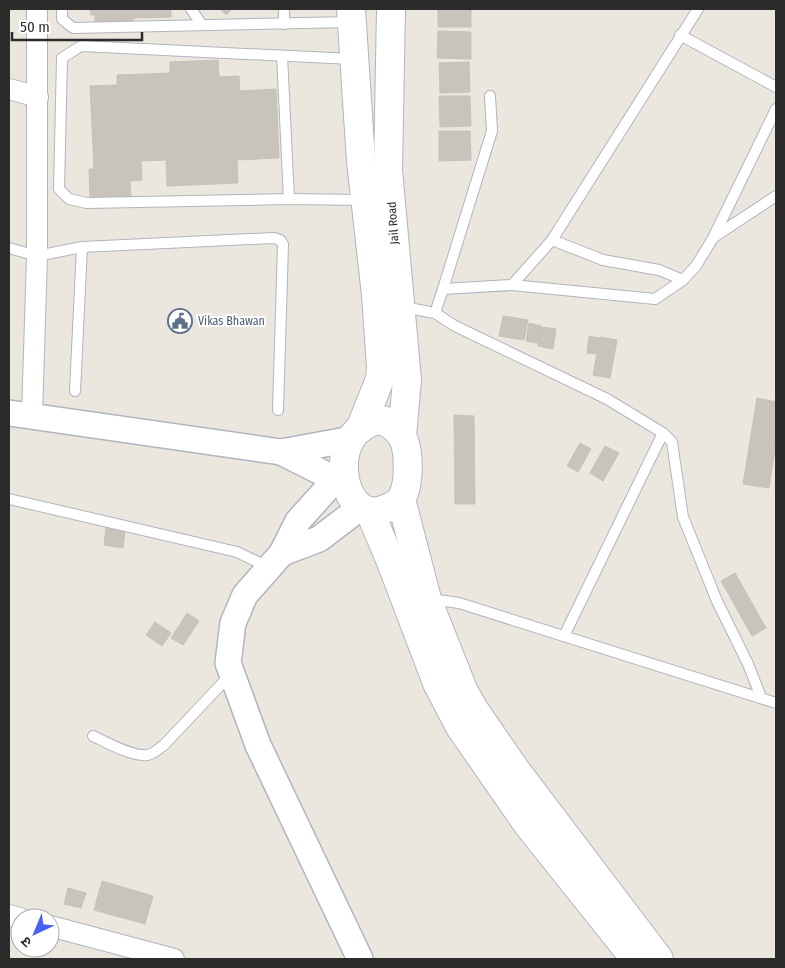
<svg xmlns="http://www.w3.org/2000/svg" width="785" height="968" font-family="'Fira Sans Condensed','Noto Sans Devanagari',sans-serif">
<rect width="100%" height="100%" fill="#ece7de"/>
<g fill="#c8c3bd" stroke="#c7c2b8">
<polygon points="90,9 171,9 171,17 133,18 134,23 95,24 95,15 91,15"/>
<polygon points="220,9 232,9 226,15"/>
<rect x="438" y="9" width="33" height="18"/>
<polygon points="438,31 471,32 471,59 437,58"/>
<polygon points="218,60 219,77 239,76 240,91 276,89 279,158 237,160 238,183 167,186 166,160 141,161 142,180 130,181 131,198 90,200 89,169 94,169 90,86 117,85 117,75 170,73 170,62"/>
<polygon points="469,62 470,92 440,93 439,63"/>
<polygon points="439,96 470,96 471,126 440,127"/>
<polygon points="439,131 470,131 471,160 439,161"/>
<polygon points="503,316 528,320 524,340 499,336"/>
<polygon points="529,323 541,326 538,343 526,341"/>
<polygon points="541,327 556,329 553,349 538,346"/>
<polygon points="589,336 599,338 597,354 587,353"/>
<polygon points="600,337 617,340 610,378 593,375"/>
<polygon points="757,398 776,402 776,443 769,488 743,484"/>
<polygon points="454,415 474,416 475,504 455,504"/>
<polygon points="580,443 591,449 578,472 567,466"/>
<polygon points="605,446 619,453 603,481 590,473"/>
<polygon points="106,527 125,530 123,548 104,545"/>
<polygon points="735,573 766,628 752,636 721,581"/>
<polygon points="187,613 199,621 183,645 171,638"/>
<polygon points="155,622 171,633 162,646 146,635"/>
<polygon points="102,881 153,896 145,924 94,910"/>
<polygon points="68,888 86,893 81,908 64,904"/>
</g>
<g fill="none" stroke-linecap="round" stroke-linejoin="round">
<defs>
<g id="service">
<polyline points="62,9 62,19 73,28 351,22"/>
<polyline points="191,9 202,25"/>
<polyline points="284,9 284,24"/>
<polyline points="680,35 776,87"/>
<polyline points="282,56 289,199"/>
<polyline points="352,59 81,46 62,58 59,189 69,199 87,203 289,199 365,200"/>
<polyline points="714,237 776,196"/>
<polyline points="552,240 603,260 659,270 683,280"/>
<polyline points="9,248 37,256 82,247 274,238 280,240 283,244 278,410"/>
<polyline points="512,285 655,299 683,280 696,266 713,238 776,109"/>
<polyline points="443,289 492,131 490,96"/>
<polyline points="403,307 435,313 455,326 607,399 663,433 672,442 683,517 717,601 748,664 761,697"/>
<polyline points="435,313 443,289 512,285 552,240 698,9"/>
<polyline points="75,391 82,247"/>
<polyline points="9,499 237,552 268,567"/>
<polyline points="431,599 459,603 776,703"/>
<polyline points="564,636 663,433"/>
<path d="M93,736C106,742 132,757 147,755C154,754 158,749 164,745L231,674"/>
</g>
<g id="minor">
<polyline points="9,89 38,97"/>
<polyline points="32,416 37,256 37,9"/>
<polyline points="9,915 20,918"/>
<polyline points="50,926 174,959"/>
</g>
<g id="tertiary">
<polyline points="9,413 281,452 345,484"/>
<polyline points="281,452 352,439"/>
<polyline points="343,471 298,521 282,553 245,595 233,623 228,663 258,745 360,959"/>
<polyline points="282,553 319,539 361,507"/>
</g>
<g id="secondary">
<polyline points="351,9 361,161 376,295 381,367 380,379 360,429"/>
<polyline points="391,9 388,170 407,380 402,436"/>
<path d="M383,420C390,424 397,429 401,435C410,448 410,485 401,499C398,504 390,507 385,509C340,529 322,424 383,420Z"/>
<polyline points="401,499 427,599 464,692 475,711 515,769 659,959"/>
<polyline points="370,512 391,562 437,683 460,727 528,825 635,959"/>
</g>
</defs>
<use href="#service" stroke="#b1b4be" stroke-width="12"/>
<use href="#minor" stroke="#b1b4be" stroke-width="22"/>
<use href="#tertiary" stroke="#b1b4be" stroke-width="28"/>
<use href="#secondary" stroke="#b1b4be" stroke-width="30"/>
<use href="#service" stroke="#fff" stroke-width="10"/>
<use href="#minor" stroke="#fff" stroke-width="20"/>
<use href="#tertiary" stroke="#fff" stroke-width="25"/>
<use href="#secondary" stroke="#fff" stroke-width="28"/>
</g>
<defs>
<symbol id="civic-ring" viewBox="-11 -11 22 22"><circle r="9.5" fill="#fff" stroke="#5c6f8a" stroke-width="1.5"/><path d="M-.6-6.5H3V-4.5H.6V-3L4-1V1h2V6H-6V1h2V-1L-.6-3ZM-1.2 2.5V6h2.4V2.5Z" fill="#5c6f8a"/></symbol>
</defs>
<g fill-rule="evenodd">
<use href="#civic-ring" x="166" y="307" width="28" height="28"/>
</g>
<g text-anchor="middle" stroke-width="4" stroke-linejoin="round" paint-order="stroke">
<g font-size="12" fill="#2b2b2b" stroke="#fff">
<text transform="translate(393 223) rotate(-94)" y="4">Jail Road</text>
</g>
<g font-size="12" fill="#4e5e75" stroke="#fff" text-anchor="start">
<text x="198" y="325">Vikas Bhawan</text>
</g>
</g>
<rect width="785" height="968" fill="none" stroke="#2b2b2b" stroke-width="20"/>
<g transform="translate(35 933) rotate(224)"><circle r="24" fill="#ffffff" stroke="#aaaaaa"/>
<path d="M0-4L9 19L0 12L-9 19Z" fill="#485fef"/>
<text y="-8" font-size="14" font-weight="bold" text-anchor="middle" fill="#2b2b2b">उ</text>
</g>
<path d="M12 32v8h130v-8" fill="none" stroke="#2b2b2b" stroke-width="2.5"/>
<text x="20" y="32" font-size="15" fill="#2b2b2b" stroke="#ffffff" stroke-width="4" paint-order="stroke">50 m</text>
</svg>
